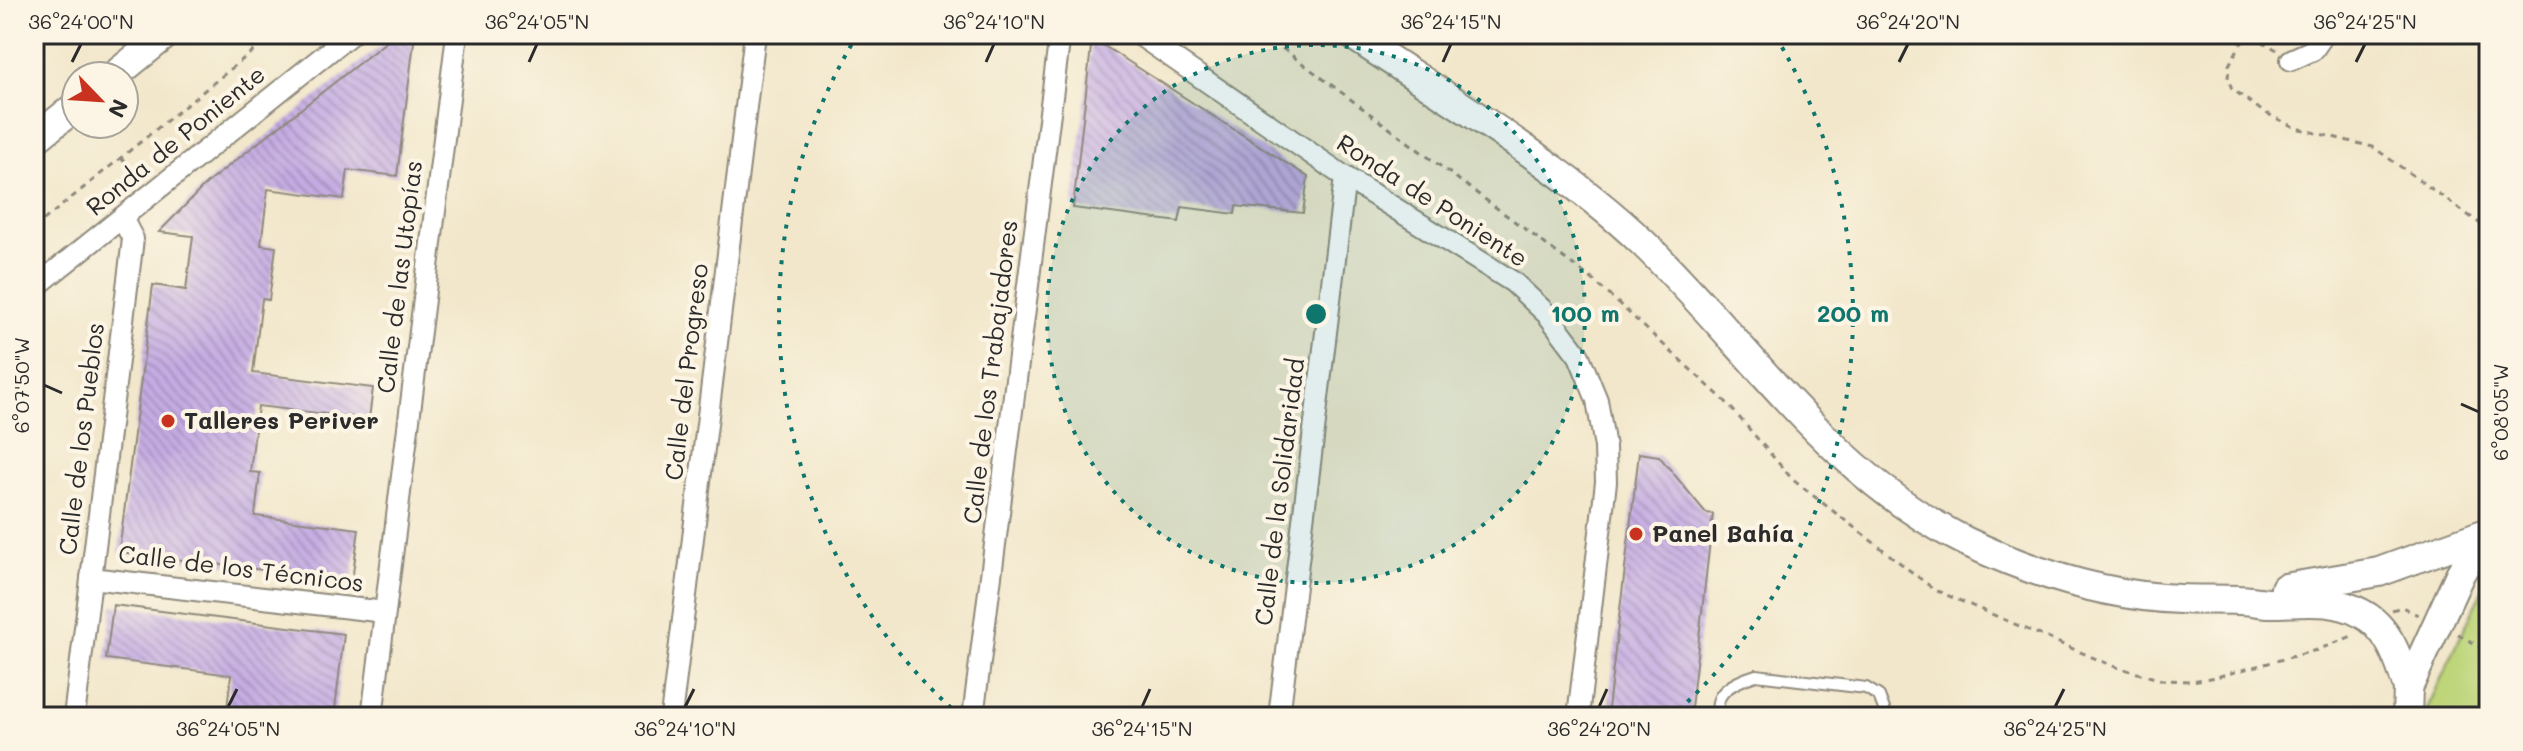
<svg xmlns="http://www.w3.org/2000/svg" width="2523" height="751" font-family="Mali,sans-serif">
<defs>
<pattern id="building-back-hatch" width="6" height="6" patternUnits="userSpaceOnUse" patternTransform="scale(2)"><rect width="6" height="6" fill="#c5ace3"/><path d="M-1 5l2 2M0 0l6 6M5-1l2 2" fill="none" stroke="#a08cb8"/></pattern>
</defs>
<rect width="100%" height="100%" fill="#fcf5e5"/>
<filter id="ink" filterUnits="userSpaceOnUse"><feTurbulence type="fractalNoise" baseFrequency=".0125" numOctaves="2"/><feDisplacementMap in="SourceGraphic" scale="16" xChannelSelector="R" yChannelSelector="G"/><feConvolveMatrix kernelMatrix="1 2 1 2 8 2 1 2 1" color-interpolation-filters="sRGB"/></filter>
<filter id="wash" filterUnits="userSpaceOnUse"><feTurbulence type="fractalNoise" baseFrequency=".006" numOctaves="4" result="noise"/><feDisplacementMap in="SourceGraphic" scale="32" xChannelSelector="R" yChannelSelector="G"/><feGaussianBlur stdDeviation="1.8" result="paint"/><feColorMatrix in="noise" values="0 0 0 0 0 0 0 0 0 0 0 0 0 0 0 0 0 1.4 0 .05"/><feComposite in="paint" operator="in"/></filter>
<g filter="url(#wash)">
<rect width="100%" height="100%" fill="#f2e7cb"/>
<polygon fill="#bed579" stroke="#748052" stroke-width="2" points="2489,575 2489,708 2483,717 2429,717 2427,709"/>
<g id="blocks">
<g fill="url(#building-back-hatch)">
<polygon points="396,34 415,34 397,176 348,170 344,199 268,189 261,245 276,247 269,300 262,299 253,373 373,388 369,419 258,406 250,472 260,473 255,516 359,529 352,581 119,552 153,285 186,290 193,236 159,232 207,183"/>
<polygon points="1092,38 1308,177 1303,213 1236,206 1235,214 1182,207 1179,222 1073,208"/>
<polygon points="1639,453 1659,456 1706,513 1713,514 1690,717 1607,717"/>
<polygon points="113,605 344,634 334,717 226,717 231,675 106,659"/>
</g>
</g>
</g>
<g filter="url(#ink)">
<use href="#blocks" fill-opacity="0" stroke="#8e897b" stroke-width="2"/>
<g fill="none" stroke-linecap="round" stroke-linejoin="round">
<defs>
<path id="service" d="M1721,717C1708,693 1737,681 1756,675L1866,688L1879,696L1887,717"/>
<g id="minor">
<polyline points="1138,34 1345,177 1513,282 1548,315 1579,356 1597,400 1605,447 1606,482 1578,717"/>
<polyline points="2291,60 2313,50 2324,34"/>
<polyline points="34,288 351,34"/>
<polyline points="91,578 385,612"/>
<polyline points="74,717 133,239 122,218"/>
<polyline points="372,717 457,34"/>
<polyline points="671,717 755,34"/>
<polyline points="973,717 1060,34"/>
<polyline points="1279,717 1345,177"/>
</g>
<g id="secondary">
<path d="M1351,34C1446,98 1560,164 1643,243C1748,344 1832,477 1967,542C2035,574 2105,596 2180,599C2200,600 2219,599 2239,600C2250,600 2261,603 2271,603C2302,603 2332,597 2361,613C2389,627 2399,660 2408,688"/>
<polyline points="114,76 166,34"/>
<polyline points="34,140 76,106"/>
<polyline points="2285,588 2379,572 2489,532"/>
<polyline points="2407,717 2408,688 2460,574 2483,535"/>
</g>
</defs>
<use href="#service" stroke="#8e897b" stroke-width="14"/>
<use href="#minor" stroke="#8e897b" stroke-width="24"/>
<use href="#secondary" stroke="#8e897b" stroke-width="32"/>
<g stroke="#8e897b" stroke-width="3" stroke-dasharray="6 6" stroke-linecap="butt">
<polyline points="1263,34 1592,279 1726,402 1793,480 1935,590 2113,666 2162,680 2192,681 2216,677 2317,650 2352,636"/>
<polyline points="1408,44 1413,34"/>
<polyline points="2277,50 2256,38 2242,42 2229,65 2228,78 2232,89 2262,111 2296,128 2373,147 2489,230"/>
<polyline points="120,157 139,178"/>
<polyline points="34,228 274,34"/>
<polyline points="2392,610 2402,607 2418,615"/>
<polyline points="2458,634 2489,652"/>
</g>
<use href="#service" stroke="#fff" stroke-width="10"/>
<use href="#minor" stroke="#fff" stroke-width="20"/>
<use href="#secondary" stroke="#fff" stroke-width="28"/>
</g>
</g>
<path fill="none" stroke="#2b2b2b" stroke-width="3" d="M72,62L81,44M529,62L537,44M986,62L994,44M1443,62L1451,44M1899,62L1908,44M2356,62L2365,44M44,385L62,393M2461,404L2479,412M228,707L237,689M685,707L694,689M1142,707L1150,689M1599,707L1607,689M2055,707L2064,689"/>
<circle cx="1316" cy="314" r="269" fill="#0f766e" fill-opacity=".12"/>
<g fill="none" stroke="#0f766e" stroke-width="4" stroke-dasharray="4 8">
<circle cx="1316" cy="314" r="269"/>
<path d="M960 716A537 537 0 0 1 856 37M1776 37A537 537 0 0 1 1672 716"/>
</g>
<g fill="#c8321e" stroke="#fcf5e5" stroke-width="3">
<circle cx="168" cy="421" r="8"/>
<circle cx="1636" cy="534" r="8"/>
</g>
<g text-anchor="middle" stroke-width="8" stroke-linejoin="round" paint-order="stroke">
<g font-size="24" fill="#2b2b2b" stroke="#fcf5e5">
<text transform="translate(176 141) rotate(-39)" y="8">Ronda de Poniente</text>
<text transform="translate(1432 201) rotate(33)" y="8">Ronda de Poniente</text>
<text transform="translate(400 277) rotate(-83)" y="8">Calle de las Utopías</text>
<text transform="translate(687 372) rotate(-83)" y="8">Calle del Progreso</text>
<text transform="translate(991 372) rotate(-83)" y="8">Calle de los Trabajadores</text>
<text transform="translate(82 439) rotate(-83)" y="8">Calle de los Pueblos</text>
<text transform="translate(1280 492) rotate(-83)" y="8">Calle de la Solidaridad</text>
<text transform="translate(241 569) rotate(7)" y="8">Calle de los Técnicos</text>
</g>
<g font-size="24" font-weight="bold" fill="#2b2b2b" stroke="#fcf5e5" text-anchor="start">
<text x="184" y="429">Talleres Periver</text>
<text x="1652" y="542">Panel Bahía</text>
</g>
</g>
<circle cx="1316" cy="314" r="12" fill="#0f766e" stroke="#fcf5e5" stroke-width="4"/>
<g font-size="24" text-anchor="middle" font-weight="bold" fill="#0f766e" stroke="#fcf5e5" stroke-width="8" stroke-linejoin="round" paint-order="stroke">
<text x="1585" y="322">100 m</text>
<text x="1853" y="322">200 m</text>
</g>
<rect width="2523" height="751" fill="none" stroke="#fcf5e5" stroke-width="88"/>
<g transform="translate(100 100) rotate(115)"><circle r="38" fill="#fcf5e5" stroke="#a8a49b" stroke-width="2"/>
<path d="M0-6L14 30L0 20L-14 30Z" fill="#c8321e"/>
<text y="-12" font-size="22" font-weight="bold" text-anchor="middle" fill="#2b2b2b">N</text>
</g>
<rect x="44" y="44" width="2435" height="663" fill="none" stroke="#2b2b2b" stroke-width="3"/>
<g font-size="20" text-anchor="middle" fill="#2b2b2b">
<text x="81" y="29">36°24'00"N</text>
<text x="537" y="29">36°24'05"N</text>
<text x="994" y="29">36°24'10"N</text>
<text x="1451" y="29">36°24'15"N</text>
<text x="1908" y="29">36°24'20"N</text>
<text x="2365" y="29">36°24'25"N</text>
<text transform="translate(22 385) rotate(-90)" y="7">6°07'50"W</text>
<text transform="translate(2501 412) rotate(-90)" y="7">6°08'05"W</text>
<text x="228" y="736">36°24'05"N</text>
<text x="685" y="736">36°24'10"N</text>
<text x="1142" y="736">36°24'15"N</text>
<text x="1599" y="736">36°24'20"N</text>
<text x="2055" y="736">36°24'25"N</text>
</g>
</svg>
